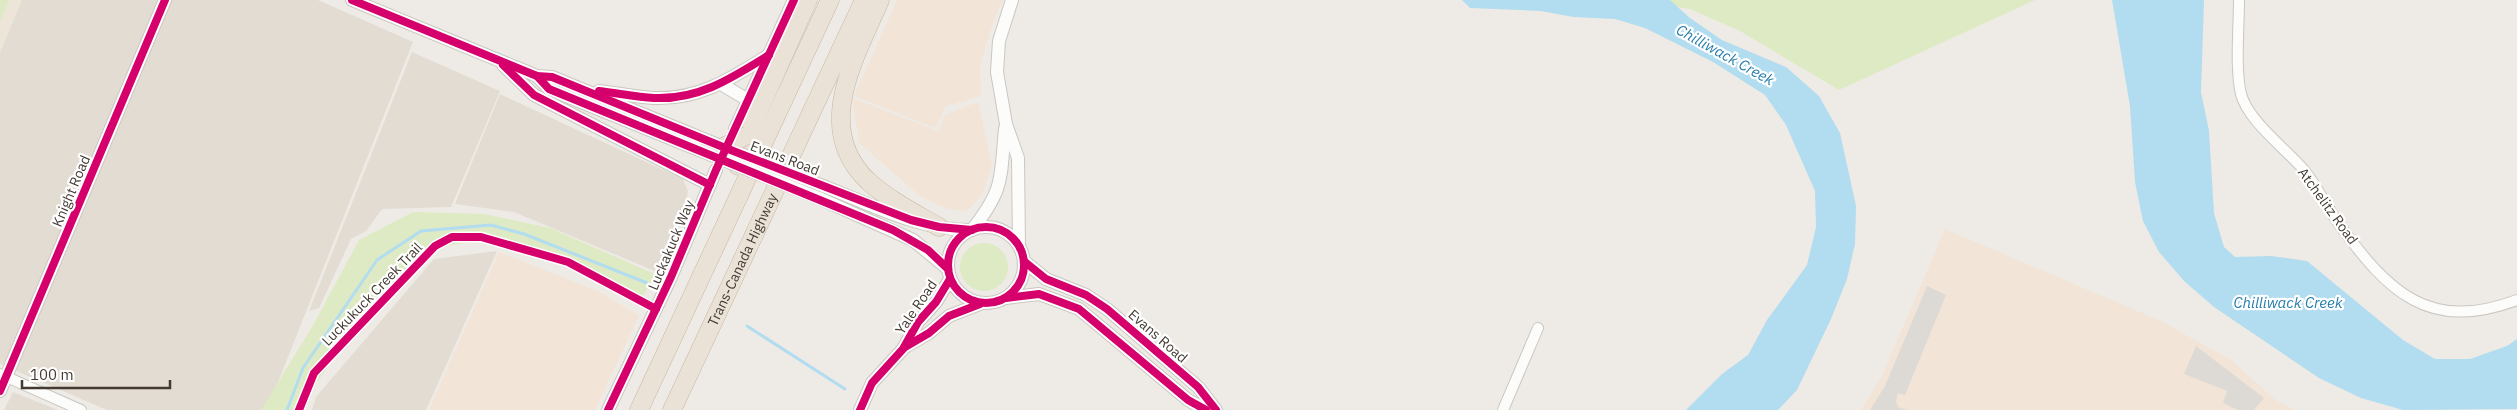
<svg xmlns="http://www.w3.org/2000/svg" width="2517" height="410" font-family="'IBM Plex Sans',sans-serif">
<rect width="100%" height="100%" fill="#eeebe6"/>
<g fill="#e3dcd2">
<polygon points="0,0 318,0 413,42 267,410 107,410 0,364"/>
<polygon points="412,52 500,91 451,207 382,209 366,231 351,239 319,308 309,311"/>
<polygon points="500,94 683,179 688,191 685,213 657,272 514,212 455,204"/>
<polygon points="497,251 426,410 312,410 316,397 434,259"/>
<polygon points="13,392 58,410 4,410"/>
</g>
<g fill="#f2e5d7">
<polygon points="897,0 1003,0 992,25 980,68 981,96 946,106 935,128 854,96"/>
<polygon points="852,98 938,131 946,114 978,102 992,165 982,195 967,211 948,209 920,196 859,143"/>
<polygon points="1945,229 2161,321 2231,360 2278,402 2296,410 1861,410 1882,376"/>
<polygon points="499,252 602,293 639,316 595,410 429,410"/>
</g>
<polygon fill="#ede5d7" points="0,0 22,0 0,53"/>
<g fill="#deeac3">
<polygon points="0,0 9,0 0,22"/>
<polygon points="1636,0 2035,0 1839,90 1740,31 1690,9"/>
<polygon points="413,212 485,214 550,228 657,275 642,297 573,266 490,239 438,247 369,303 299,410 261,410 312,327 359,240"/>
<circle cx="984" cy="267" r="24"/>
</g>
<g fill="#dddad6">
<polygon points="1927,286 1946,295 1905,395 1898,393 1896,401 1898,407 1907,410 1870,410 1885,386"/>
<polygon points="2196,346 2264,398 2254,410 2238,410 2223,403 2227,391 2184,374"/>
</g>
<g fill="#b2dcef">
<polygon points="1462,0 1670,0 1690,18 1722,40 1786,67 1819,96 1840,133 1856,206 1855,244 1847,279 1831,319 1797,390 1778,410 1686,410 1722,374 1748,355 1767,320 1807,265 1816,227 1815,191 1786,125 1765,95 1713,62 1645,28 1615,19 1573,17 1541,11 1470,8"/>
<polygon points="2112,0 2204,0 2201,92 2209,131 2214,213 2224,247 2235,257 2271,256 2307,261 2403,340 2435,359 2470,359 2507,346 2517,339 2517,409 2403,410 2361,398 2319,378 2214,307 2184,281 2159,252 2143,221 2135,182 2130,106"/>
</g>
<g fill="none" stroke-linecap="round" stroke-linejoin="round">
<g stroke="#b2dcef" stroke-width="3">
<polyline points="747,326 845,389"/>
<polyline points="287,410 303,368 377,260 421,231 491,225 524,234 647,283"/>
</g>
<defs>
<g id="minor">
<path d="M2239,0C2239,27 2235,69 2241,94C2248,121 2286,149 2304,170C2317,186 2326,206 2339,224C2388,292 2429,333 2517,300"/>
<polyline points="0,374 81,410"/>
<polyline points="1503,410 1538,328"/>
</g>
<g id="tertiary">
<polyline points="352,0 537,76 552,77 723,147"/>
<polyline points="1012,0 999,41 997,72 1006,124 1018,158 1019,246"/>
<polyline points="503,65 534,95 710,185"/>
<polyline points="537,76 549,89 699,150"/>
<polyline points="721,84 748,100"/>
<path d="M599,91C617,93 636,97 654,98C699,100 732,78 769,55"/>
<polyline points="735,129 794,0"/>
<path d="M823,186C870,204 920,231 972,230"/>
<polyline points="819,198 913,240 947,268"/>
<circle cx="986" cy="265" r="38"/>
<path d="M972,230C1005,188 1000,179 1005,129"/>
<polyline points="1025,262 1046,279 1086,295 1107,309 1198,387 1216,410"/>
<polyline points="1006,298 1039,294 1079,309 1188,400 1206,410"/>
<polyline points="905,347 929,333 949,316 980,304"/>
<polyline points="0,391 165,0"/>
<polyline points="608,410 671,277 716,170"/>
<polyline points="860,410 872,383 903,349 918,322 936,302 950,279"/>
</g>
<g id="motorway">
<path d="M880,0C856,57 812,128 868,181C889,200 915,213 939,227"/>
<polyline points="738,166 748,135 808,0"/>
<polyline points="639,410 830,0"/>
<path id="s1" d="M672,410L864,0"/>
</g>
</defs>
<use href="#minor" stroke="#cac7c2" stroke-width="12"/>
<use href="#tertiary" stroke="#cac7c2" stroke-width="14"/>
<use href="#motorway" stroke="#c8b6a0" stroke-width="19"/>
<use href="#minor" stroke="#fcfcfb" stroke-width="10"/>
<use href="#tertiary" stroke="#fcfcfb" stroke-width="12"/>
<use href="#motorway" stroke="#ebe2d7" stroke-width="18"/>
<defs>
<g id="tertiary-bridge">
<polyline points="723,147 823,186"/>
<polyline points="699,150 819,198"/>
</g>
<polyline id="motorway-bridge" points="723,147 748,135"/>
</defs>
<use href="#tertiary-bridge" stroke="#cac7c2" stroke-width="14" stroke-linecap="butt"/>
<use href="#motorway-bridge" stroke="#c8b6a0" stroke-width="19" stroke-linecap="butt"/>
<use href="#tertiary-bridge" stroke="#fcfcfb" stroke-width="12"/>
<use href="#motorway-bridge" stroke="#ebe2d7" stroke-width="18"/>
<defs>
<g id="cycleway">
<polyline points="352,0 537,76 552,77 723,147 911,220 939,227 972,230"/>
<polyline points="503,65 534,95 710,185"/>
<polyline points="537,76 549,89 893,230 928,250 947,268"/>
<path d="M599,91C617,93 636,97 654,98C699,100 732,78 769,55"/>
<circle cx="986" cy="265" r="38"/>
<polyline points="1025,262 1046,279 1086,295 1107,309 1198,387 1216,410"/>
<polyline points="1006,298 1039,294 1079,309 1188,400 1206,410"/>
<polyline points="905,347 929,333 949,316 980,304"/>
<polyline points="0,391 165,0"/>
<polyline points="299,410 314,373 435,246 452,237 481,237 568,262 656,309"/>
<polyline points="608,410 671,277 716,170 794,0"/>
<polyline points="860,410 872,383 903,349 918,322 936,302 950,279"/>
</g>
</defs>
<use href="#cycleway" stroke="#fff" stroke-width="11"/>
<use href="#cycleway" stroke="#d6006c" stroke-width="8"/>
</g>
<g text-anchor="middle" stroke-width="4.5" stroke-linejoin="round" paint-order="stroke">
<g font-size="14" fill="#433b32" stroke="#fff">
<text transform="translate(785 158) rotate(21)" y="5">Evans Road</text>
<text transform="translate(71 191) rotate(-67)" y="5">Knight Road</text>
<text transform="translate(2328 206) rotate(54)" y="5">Atchelitz Road</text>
<text transform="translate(671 245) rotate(-67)" y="5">Luckakuck Way</text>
<text dy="5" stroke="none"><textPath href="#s1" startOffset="166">Trans-Canada Highway</textPath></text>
<text transform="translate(372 294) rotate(-46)" y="5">Luckukuck Creek Trail</text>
<text transform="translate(916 307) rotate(-56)" y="5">Yale Road</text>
<text transform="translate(1158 336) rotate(41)" y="5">Evans Road</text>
</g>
<g font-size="15" font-style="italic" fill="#267eac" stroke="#fff">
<text transform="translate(1725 55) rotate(29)" y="5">Chilliwack Creek</text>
<text x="2288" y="308">Chilliwack Creek</text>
</g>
</g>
<path d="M22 380v8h148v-8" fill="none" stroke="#433b32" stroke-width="2.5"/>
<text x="30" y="380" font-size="15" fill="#433b32" stroke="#ffffff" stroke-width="4" paint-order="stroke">100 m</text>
</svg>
